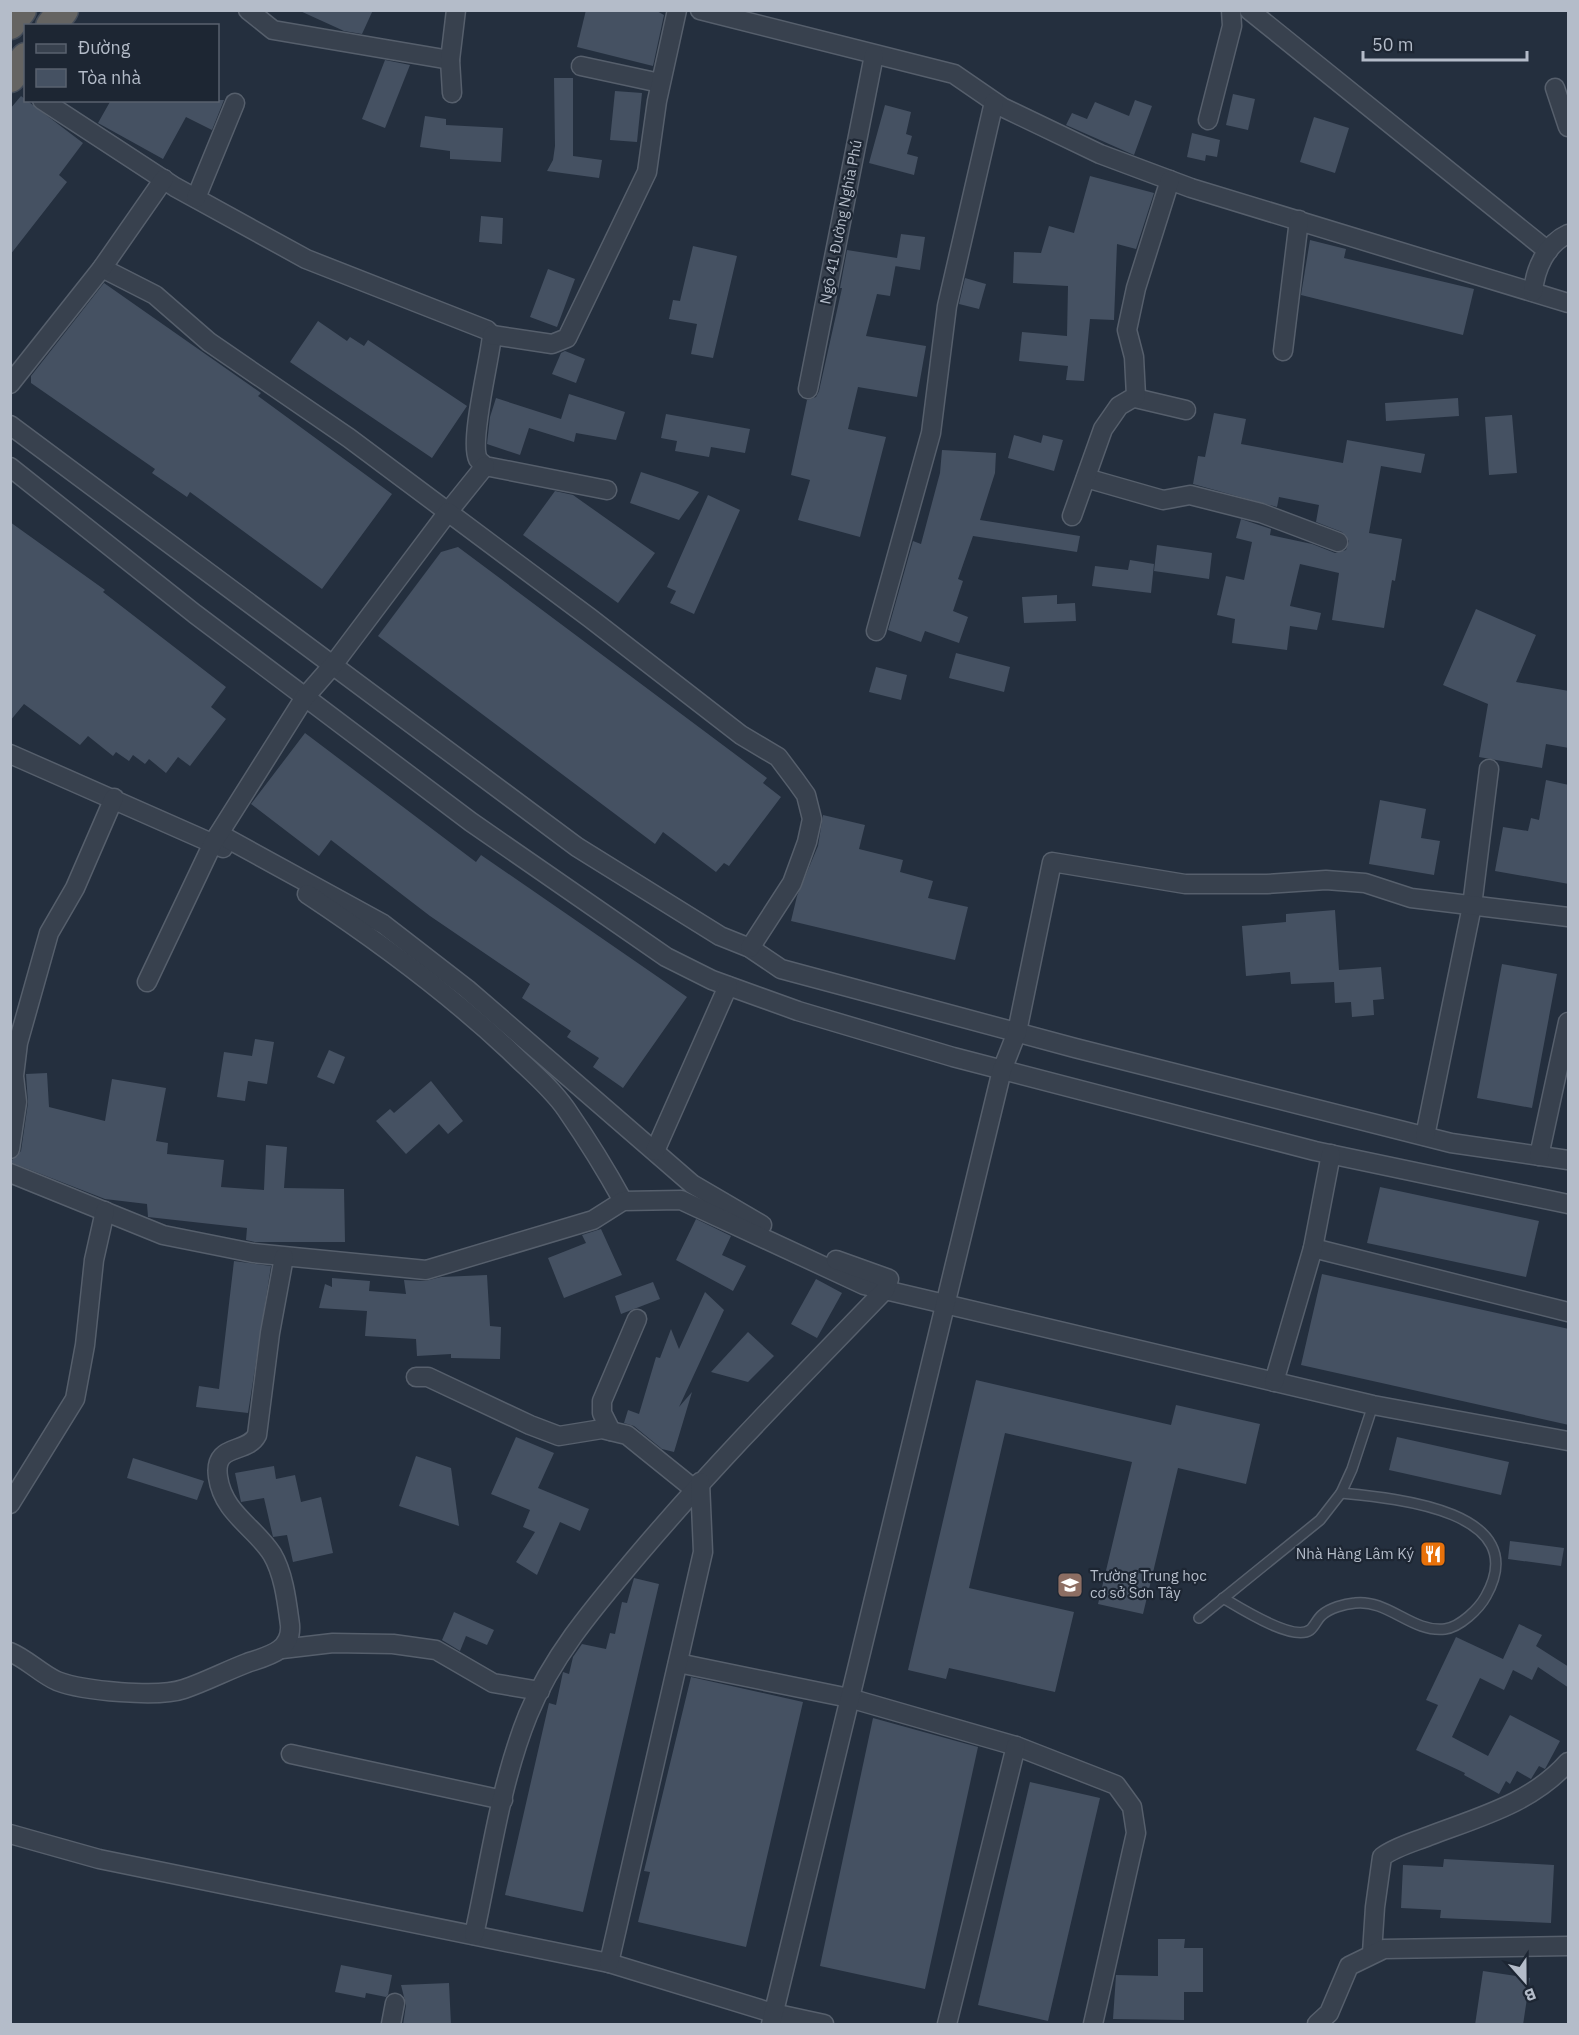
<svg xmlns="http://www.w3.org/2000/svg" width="1579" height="2035" font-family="'IBM Plex Sans',sans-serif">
<rect width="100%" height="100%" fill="#242f3e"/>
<g fill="#455162">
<polygon points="298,10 373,10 362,34 344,31"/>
<polygon points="586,10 655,10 664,15 653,66 577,47"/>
<polygon points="385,60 410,65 385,128 362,119"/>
<polygon points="554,78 573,78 573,156 602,160 599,178 547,171 553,160 555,146"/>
<polygon points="615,91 642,93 637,142 610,140"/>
<polygon points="1233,94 1255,99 1248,130 1226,125"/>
<polygon points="21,96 83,143 59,175 67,182 10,255 10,109"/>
<polygon points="111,100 224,100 212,130 186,117 163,159 98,123"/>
<polygon points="1135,100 1152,106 1134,155 1066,125 1072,113 1087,119 1095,102 1129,116"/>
<polygon points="885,105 911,112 906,134 912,136 907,154 918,157 914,175 869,163"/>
<polygon points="425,116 446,119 446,125 503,128 501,162 450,159 450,151 420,147"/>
<polygon points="1314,117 1349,128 1335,173 1300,162"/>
<polygon points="1192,133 1220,140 1217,157 1206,155 1205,161 1187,157"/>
<polygon points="1090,176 1154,193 1136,249 1117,244 1114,320 1090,319 1084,381 1066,380 1068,366 1019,361 1022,332 1067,336 1068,286 1013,283 1014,252 1041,253 1049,226 1074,233"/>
<polygon points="481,216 503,218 502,244 479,242"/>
<polygon points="901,234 925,237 920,270 895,266 896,263 890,296 877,294 866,336 926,346 917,397 858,387 848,429 886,437 860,537 798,520 810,480 791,475 807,400 816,397 819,391 842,288 840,288 847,250 897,258"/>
<polygon points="1310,240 1346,249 1344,258 1474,289 1463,335 1301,295"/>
<polygon points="693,246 737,256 713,358 691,354 697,324 669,319 673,300 680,301"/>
<polygon points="548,269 575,279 557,327 530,317"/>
<polygon points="965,278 986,284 979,309 959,304"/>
<polygon points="104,283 261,393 258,396 392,494 322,589 190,492 187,497 152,473 155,469 31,383 31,376"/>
<polygon points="318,321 347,341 350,337 364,346 368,340 467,406 432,458 290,362"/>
<polygon points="565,351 585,359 576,383 552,374 561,353"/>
<polygon points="569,394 625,412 616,440 576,433 574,442 529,428 520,455 487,444 490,417 496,398 561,419"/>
<polygon points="1458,398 1459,416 1386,421 1385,403"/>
<polygon points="1214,413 1246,419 1241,444 1343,463 1347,440 1425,454 1421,473 1381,466 1369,533 1402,539 1395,581 1392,580 1384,628 1332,620 1339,573 1300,564 1290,606 1321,613 1317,630 1290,626 1287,650 1232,643 1235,619 1217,615 1226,576 1244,580 1252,542 1236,538 1241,519 1271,529 1270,535 1312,544 1335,553 1346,550 1349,541 1342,532 1316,522 1319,505 1279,497 1277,507 1193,484 1198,456 1205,457"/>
<polygon points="666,414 750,429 745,453 711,447 709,457 675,451 677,441 661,438"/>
<polygon points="1512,415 1517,473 1489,475 1485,417"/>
<polygon points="1014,435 1041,443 1043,435 1063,440 1054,471 1008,458"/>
<polygon points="942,450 996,453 995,473 980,520 1080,536 1077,552 973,536 958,579 963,581 953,611 968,617 959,643 925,631 921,642 888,630 913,541 921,544 940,473"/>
<polygon points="641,472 678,484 699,492 679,520 630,503"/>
<polygon points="555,491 573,495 655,553 618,603 523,535"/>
<polygon points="708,495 740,510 694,614 670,603 676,591 667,587"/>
<polygon points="10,522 105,590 103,592 226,687 211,707 226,719 190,766 178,757 166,773 149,759 145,764 133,755 129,761 116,752 113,756 88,736 80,745 24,704 10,721"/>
<polygon points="1157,545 1212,553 1209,579 1154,571"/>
<polygon points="458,547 767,778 763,783 781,797 729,866 724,863 716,872 663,832 655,844 378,636 441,552"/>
<polygon points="1130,560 1154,564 1151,593 1092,586 1095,566 1128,570"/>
<polygon points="1057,595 1057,604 1075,603 1076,621 1024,623 1022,597"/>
<polygon points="1476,609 1536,635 1516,682 1569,691 1569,748 1546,744 1542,768 1479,757 1488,704 1443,685"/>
<polygon points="956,653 1010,667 1004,692 949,678"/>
<polygon points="876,667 907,675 901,700 869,692"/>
<polygon points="305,733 476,862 481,855 687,997 623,1088 593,1067 599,1058 567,1037 571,1031 522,998 530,984 430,916 331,840 319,856 251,804"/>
<polygon points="1546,780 1569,785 1569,884 1495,871 1503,827 1528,831 1531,818 1539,820"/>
<polygon points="1380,800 1426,809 1421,838 1440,841 1434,875 1369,864"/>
<polygon points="823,815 865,825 859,849 903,860 900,872 933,881 928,898 968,907 955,960 791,921 797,896 818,846"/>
<polygon points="1335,910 1339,970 1381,967 1384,999 1373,1000 1374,1015 1352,1017 1351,1002 1335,1003 1334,982 1291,984 1290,972 1246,976 1242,926 1286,922 1286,914"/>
<polygon points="1502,964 1557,974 1532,1108 1477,1098"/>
<polygon points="255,1039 274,1042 267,1084 248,1081 245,1101 217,1097 224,1052 252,1056"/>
<polygon points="329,1050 345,1057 334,1084 317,1077"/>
<polygon points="47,1073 49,1107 105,1121 112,1079 166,1088 156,1141 168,1143 167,1154 224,1160 221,1187 264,1190 266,1145 287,1147 284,1188 344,1189 345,1242 255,1242 246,1240 247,1228 148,1217 147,1204 105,1199 10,1162 21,1151 28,1103 26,1074"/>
<polygon points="431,1081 463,1121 448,1134 439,1124 406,1154 376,1121 390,1109 394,1113"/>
<polygon points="1380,1187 1539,1221 1526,1277 1367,1243"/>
<polygon points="696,1219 731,1236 722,1255 746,1266 733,1291 676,1260"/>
<polygon points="601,1229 622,1275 564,1298 548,1258 586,1243 582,1235"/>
<polygon points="234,1261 271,1266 248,1413 196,1407 199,1386 219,1389"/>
<polygon points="1322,1274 1569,1329 1569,1425 1301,1365"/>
<polygon points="487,1275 490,1326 501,1327 500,1359 451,1358 451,1354 417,1356 416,1339 365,1336 367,1311 319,1308 325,1284 332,1287 332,1278 370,1281 369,1291 406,1294 404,1280 425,1281 441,1277"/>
<polygon points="816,1279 842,1293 817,1338 791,1324"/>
<polygon points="653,1282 660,1299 621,1314 615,1296"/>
<polygon points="705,1292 724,1310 679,1407 692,1392 674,1452 662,1449 634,1426 624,1423 628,1410 639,1414 656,1357 660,1358 671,1329 679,1349"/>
<polygon points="748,1332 774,1356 748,1382 711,1372"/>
<polygon points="976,1380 1171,1425 1176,1405 1260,1424 1246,1484 1178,1468 1143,1614 1098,1604 1132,1462 1005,1433 969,1588 1074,1612 1055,1692 949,1668 946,1679 908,1670"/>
<polygon points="516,1437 554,1453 538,1488 589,1509 580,1531 560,1522 537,1575 516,1562 535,1532 523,1527 530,1510 491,1494"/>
<polygon points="1397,1437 1509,1462 1501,1495 1389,1470"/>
<polygon points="416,1456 451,1468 459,1526 399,1506"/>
<polygon points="133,1458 204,1481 197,1500 127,1478"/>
<polygon points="274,1466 276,1479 295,1475 301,1502 321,1497 333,1553 293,1562 287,1535 273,1537 264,1498 241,1502 235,1473"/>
<polygon points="1510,1541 1564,1548 1561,1566 1508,1559"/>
<polygon points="634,1578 659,1584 583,1912 505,1895 549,1703 556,1705 563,1672 569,1674 573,1657 582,1644 606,1649 610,1633 615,1634 622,1602 627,1603"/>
<polygon points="454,1612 494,1630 487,1645 466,1636 460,1651 442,1640"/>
<polygon points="1519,1624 1542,1635 1536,1646 1569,1667 1569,1688 1538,1667 1532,1680 1513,1670 1504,1690 1480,1678 1452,1737 1488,1756 1510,1715 1560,1741 1545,1769 1539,1766 1531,1779 1517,1771 1510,1784 1506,1781 1499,1794 1464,1775 1465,1773 1416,1750 1438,1705 1426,1700 1456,1637 1503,1659"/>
<polygon points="691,1677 803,1702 746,1947 638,1922 650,1872 644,1871"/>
<polygon points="873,1718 978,1747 925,1989 820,1966"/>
<polygon points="1030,1782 1100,1798 1048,2021 978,2005"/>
<polygon points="1444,1859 1554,1865 1551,1923 1440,1918 1441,1910 1401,1908 1403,1865 1443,1867"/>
<polygon points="1158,1939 1185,1939 1184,1948 1203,1948 1203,1992 1184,1992 1184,2020 1113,2019 1116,1975 1158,1976"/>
<polygon points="341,1965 392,1975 388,1995 386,1997 366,1993 365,1998 335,1992"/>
<polygon points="1483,1971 1530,1978 1523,2025 1475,2025"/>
<polygon points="449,1983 451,2025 403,2025 406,2005 401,1985"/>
</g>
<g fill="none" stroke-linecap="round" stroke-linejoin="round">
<defs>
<g id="service">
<path d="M1223,1598C1240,1608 1293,1642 1310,1630C1315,1626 1317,1619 1322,1615C1330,1608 1344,1604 1355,1603C1388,1599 1412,1633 1445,1629C1460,1627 1479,1609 1486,1596C1534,1510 1393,1498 1341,1493"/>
<polyline points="1199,1618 1320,1520 1341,1493 1352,1469 1373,1405"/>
</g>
<g id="minor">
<polyline points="248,10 273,30 450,60"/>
<polyline points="700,10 954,74 1002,107 1100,154 1191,188 1568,303"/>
<polyline points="1249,10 1548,251"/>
<polyline points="581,66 660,83"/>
<polyline points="1555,88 1568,127"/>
<polyline points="452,93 450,60 456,10"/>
<path d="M42,100L175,187L306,259L487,330L492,335C490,360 469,441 478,459C480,462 483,464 485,466L607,490"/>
<polyline points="1208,120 1232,26 1231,10"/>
<polyline points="196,198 235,103"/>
<polyline points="102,268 155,295 209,342 349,438 448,512 485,466"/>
<path d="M1533,292C1535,269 1546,244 1568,234"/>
<polyline points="492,335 552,344 567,338 647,172 657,101 677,10"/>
<polyline points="1283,351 1299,220"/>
<polyline points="10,384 102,268 164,179"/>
<polyline points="808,389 874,55"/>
<polyline points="1135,398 1186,410"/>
<polyline points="10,425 577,847 720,936 750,948 781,969 1075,1048 1451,1143 1568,1160"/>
<polyline points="10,467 195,614 471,822 666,957 712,980 798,1011 953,1057 1315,1151 1568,1204"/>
<polyline points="1086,478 1163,500 1190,495 1261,513 1338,542"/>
<polyline points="1072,516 1103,429 1119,406 1136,396 1134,357 1127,330 1136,288 1170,180"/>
<polyline points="876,631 931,433 947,306 994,102"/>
<polyline points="10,754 223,848"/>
<polyline points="219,834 383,924 467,989 692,1184 762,1225"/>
<path d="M307,894C378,941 447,992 509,1050C528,1069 550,1086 566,1109C586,1138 606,1170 623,1201"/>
<polyline points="147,982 213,843 305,697 333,665 448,512 590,618 741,735 778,757 796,781 806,795 812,819 807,842 792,883 750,948"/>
<polyline points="1425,1136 1472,906 1489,769"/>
<polyline points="10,1149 17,1102 14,1076 18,1043 49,933 75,888 114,798"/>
<polyline points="655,1151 728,986"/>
<polyline points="1539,1156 1568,1022"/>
<polyline points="10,1173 163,1235 253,1253 426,1270 593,1220 623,1201 681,1200 864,1285 1373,1405 1568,1441"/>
<polyline points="1313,1248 1568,1312"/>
<polyline points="416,1377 428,1377 530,1425 559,1436 602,1429 627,1435 694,1489"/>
<polyline points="1274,1382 1313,1248 1331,1154"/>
<polyline points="611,1431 602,1413 602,1401 637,1319"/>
<polyline points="10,1504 75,1399 85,1345 94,1260 105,1211"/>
<polyline points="282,1649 333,1643 393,1644 436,1650 493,1683 540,1691"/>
<path d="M10,1652C27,1659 41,1674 57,1681C83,1691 158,1698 184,1689C205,1682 226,1671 247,1663C268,1656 292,1651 290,1625C287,1603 284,1574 272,1554C255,1527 223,1513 218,1477C213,1442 247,1455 257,1435L270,1333L284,1257"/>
<polyline points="678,1663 849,1698 1016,1746 1116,1785 1132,1807 1136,1833 1093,2024"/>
<polyline points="291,1754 503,1800"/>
<polyline points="10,1834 99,1859 609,1963 773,2013 824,2024"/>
<path d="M474,1935C490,1863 500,1784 528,1715C553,1654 596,1605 638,1555C716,1463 801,1377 885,1290L889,1279L836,1260"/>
<path d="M1372,1953L1375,1907L1382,1857C1395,1847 1414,1842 1429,1836C1479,1817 1532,1803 1568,1762"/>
<polyline points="609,1963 703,1552 700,1482"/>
<polyline points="391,2024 395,2003"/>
<polyline points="771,2024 1002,1070 1017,1032 1052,862 1185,884 1267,884 1326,880 1365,883 1411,898 1568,917"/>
<polyline points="947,2024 1016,1746"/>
<polyline points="1317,2024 1329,2013 1349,1966 1384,1949 1568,1946"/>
</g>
<g id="trunk">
<polyline points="10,24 21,10"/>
<polyline points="51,26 63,10"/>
<polyline points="10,77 26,58"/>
</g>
</defs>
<use href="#service" stroke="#565f6c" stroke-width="12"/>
<use href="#minor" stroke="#565f6c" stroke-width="21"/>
<use href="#trunk" stroke="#434c59" stroke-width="33"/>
<use href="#service" stroke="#38414e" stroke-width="9"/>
<use href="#minor" stroke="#38414e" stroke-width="18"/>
<use href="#trunk" stroke="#656462" stroke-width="30"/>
</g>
<defs>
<symbol id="restaurant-square" viewBox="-11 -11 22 22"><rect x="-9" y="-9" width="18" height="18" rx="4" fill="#e8710a" stroke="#1d2633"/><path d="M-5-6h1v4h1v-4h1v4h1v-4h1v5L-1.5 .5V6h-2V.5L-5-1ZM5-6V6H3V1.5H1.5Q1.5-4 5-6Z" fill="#fff"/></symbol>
<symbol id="school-square" viewBox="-11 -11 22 22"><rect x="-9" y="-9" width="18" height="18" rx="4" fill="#8d6e63" stroke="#1d2633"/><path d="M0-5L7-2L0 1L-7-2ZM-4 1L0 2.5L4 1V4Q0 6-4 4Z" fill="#fff"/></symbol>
</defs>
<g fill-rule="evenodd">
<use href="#restaurant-square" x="1418" y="1539" width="30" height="30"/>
<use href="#school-square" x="1055" y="1570" width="30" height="30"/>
</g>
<g text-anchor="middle" stroke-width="4.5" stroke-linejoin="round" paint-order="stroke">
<g font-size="15" fill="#b4bcc9" stroke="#1d2633">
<text transform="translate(841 222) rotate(-79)" y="5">Ngõ 41 Đường Nghĩa Phú</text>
</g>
<g font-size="15" fill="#b4bcc9" stroke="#1d2633" text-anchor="end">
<text x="1414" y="1559">Nhà Hàng Lâm Ký</text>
<text x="1090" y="1581" text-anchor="start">Trường Trung học<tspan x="1090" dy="17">cơ sở Sơn Tây</tspan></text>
</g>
</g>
<rect width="1579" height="2035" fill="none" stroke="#b4bcc9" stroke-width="24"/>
<rect x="24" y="24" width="195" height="78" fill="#1d2633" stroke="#59626f" stroke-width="1.5"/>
<rect x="36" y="44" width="30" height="9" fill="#38414e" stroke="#59626f" stroke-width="1.5"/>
<text x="78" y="54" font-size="18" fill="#b4bcc9">Đường</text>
<rect x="36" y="69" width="30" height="18" fill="#455162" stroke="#59626f" stroke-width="1.5"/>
<text x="78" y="84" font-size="18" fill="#b4bcc9">Tòa nhà</text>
<g transform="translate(1525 1981) rotate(159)" stroke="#1d2633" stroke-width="4.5" paint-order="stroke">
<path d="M0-4.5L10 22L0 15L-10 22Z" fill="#b4bcc9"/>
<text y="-9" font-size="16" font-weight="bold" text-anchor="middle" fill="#b4bcc9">B</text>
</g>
<path d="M1363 51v9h164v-9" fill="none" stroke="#b4bcc9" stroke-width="3"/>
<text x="1372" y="51" font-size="18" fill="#b4bcc9" stroke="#1d2633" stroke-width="4.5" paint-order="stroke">50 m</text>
</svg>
